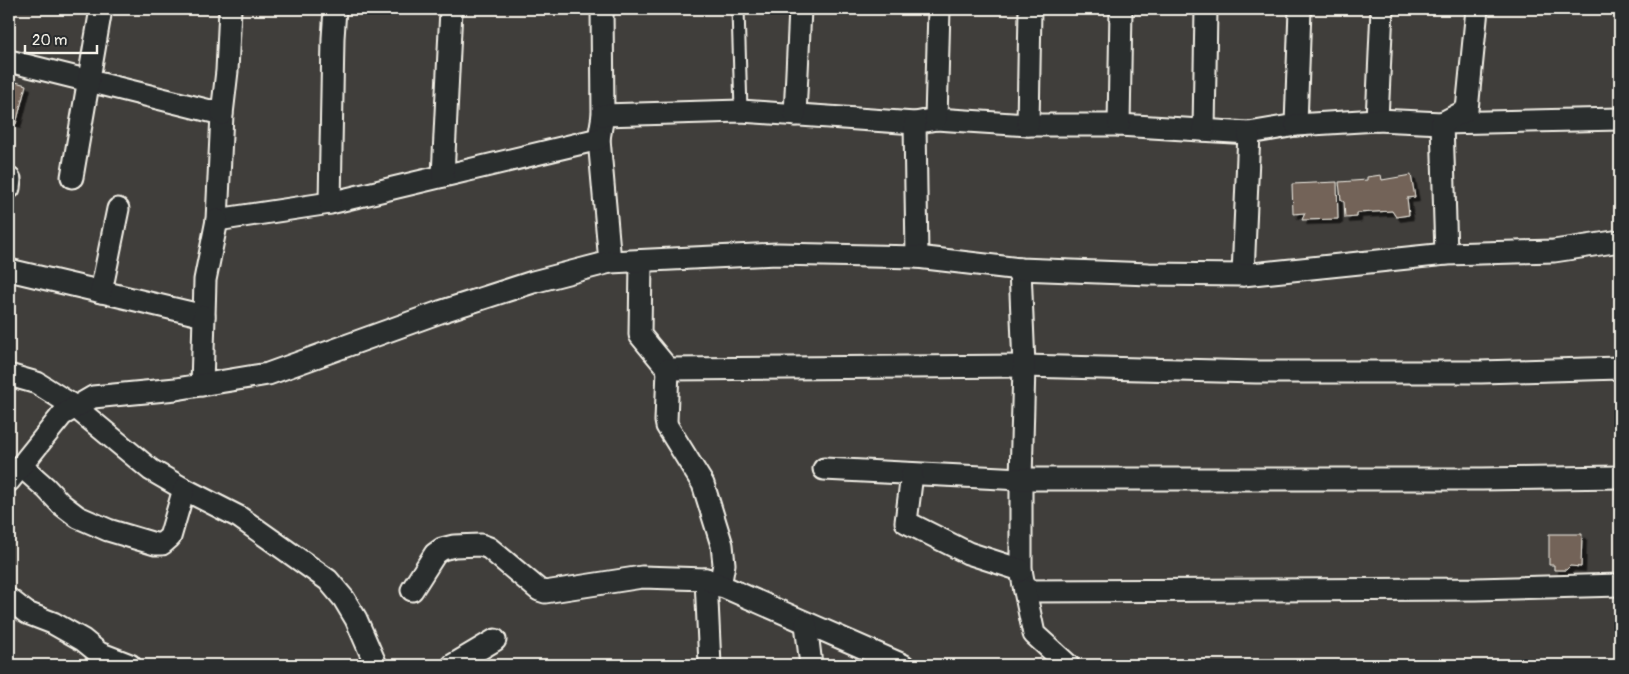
<svg xmlns="http://www.w3.org/2000/svg" width="1629" height="674" font-family="Pangolin,sans-serif">
<defs>
<filter id="shadow"><feDropShadow dx="4.5" dy="4.5" stdDeviation="0" flood-color="#0009"/></filter>
</defs>
<rect width="100%" height="100%" fill="#403e3b"/>
<filter id="ink" filterUnits="userSpaceOnUse"><feTurbulence type="fractalNoise" baseFrequency=".02" numOctaves="2"/><feDisplacementMap in="SourceGraphic" scale="10" xChannelSelector="R" yChannelSelector="G"/><feConvolveMatrix kernelMatrix="1 2 1 2 8 2 1 2 1" color-interpolation-filters="sRGB"/></filter>
<g filter="url(#ink)">
<g fill="#736459" stroke="#f4f1e8" filter="url(#shadow)">
<polygon points="9,80 26,85 16,124 9,122"/>
<polygon points="1381,175 1382,180 1411,175 1415,197 1407,198 1409,215 1396,217 1392,211 1357,213 1357,217 1345,218 1344,202 1341,200 1339,182 1367,180 1367,177"/>
<polygon points="1337,182 1338,219 1302,220 1305,213 1293,214 1292,184"/>
<polygon points="1549,534 1582,534 1581,567 1570,566 1566,570 1554,570 1554,565 1549,565"/>
</g>
<g fill="none" stroke-linecap="round" stroke-linejoin="round">
<defs>
<polyline id="lane" points="738,9 741,111"/>
<g id="street">
<polyline points="602,9 603,115 599,139 610,262"/>
<polyline points="9,61 222,114 217,220 330,203 599,139"/>
<polyline points="222,114 227,71 230,9"/>
<polyline points="603,115 741,111 915,123 936,119 1028,125 1119,125 1249,133 1296,125 1300,9"/>
<polyline points="795,115 800,9"/>
<polyline points="936,119 939,9"/>
<polyline points="1377,120 1382,9"/>
<polyline points="915,123 917,257"/>
<polyline points="1028,125 1030,9"/>
<polyline points="1119,125 1121,9"/>
<polyline points="1296,125 1377,120 1442,123 1620,119"/>
<polyline points="1204,130 1206,9"/>
<polyline points="443,176 451,9"/>
<polyline points="72,177 101,9"/>
<polyline points="9,188 10,179"/>
<polyline points="330,203 333,38 335,9"/>
<polyline points="1446,254 1442,123 1467,110 1477,9"/>
<polyline points="641,261 640,335 668,369 1024,366 1256,372 1481,372 1620,368"/>
<polyline points="1020,269 1024,366 1021,479 1021,570 1025,591 1476,589 1620,585"/>
<polyline points="9,270 204,316 205,280 217,220"/>
<polyline points="1243,275 1249,133"/>
<polyline points="101,292 118,209"/>
<polyline points="668,369 666,421 667,426 703,484 722,545 724,564 720,586"/>
<polyline points="9,375 37,383 75,407 151,470 184,489 239,517 328,580 344,599 356,619 376,665"/>
<polyline points="202,385 204,316"/>
<polyline points="21,466 46,488 61,504 78,517 108,530 155,544 162,544 170,537 184,489"/>
<polyline points="824,469 1021,479 1482,479 1620,477"/>
<polyline points="912,474 906,522 968,553 1021,570"/>
<polyline points="9,481 62,415 93,397 176,389 268,374 440,312 533,282 610,262 777,254 917,257 1020,269 1149,274 1243,275 1446,254 1554,251 1620,241"/>
<polyline points="706,579 710,665"/>
<polyline points="412,590 435,554 442,549 454,546 481,545 489,548 539,590 545,592 642,577 706,579 903,665"/>
<polyline points="1025,591 1034,634 1068,665"/>
<polyline points="9,599 27,613 53,623 83,640 99,653 130,665"/>
<polyline points="806,624 811,665"/>
<polyline points="453,665 495,640"/>
</g>
</defs>
<use href="#lane" stroke="#f4f1e8" stroke-width="15"/>
<use href="#street" stroke="#f4f1e8" stroke-width="25"/>
<use href="#lane" stroke="#2a2d2e" stroke-width="11"/>
<use href="#street" stroke="#2a2d2e" stroke-width="21"/>
</g>
</g>
<rect width="1629" height="674" fill="none" stroke="#2a2d2e" stroke-width="30"/>
<rect x="15" y="15" width="1599" height="644" fill="none" stroke="#f4f1e8" stroke-width="2" filter="url(#ink)"/>
<path d="M25 45v8h72v-8" fill="none" stroke="#f4f1e8" stroke-width="2.5"/>
<text x="32" y="45" font-size="15" fill="#f4f1e8" stroke="#2a2d2e" stroke-width="4" paint-order="stroke">20 m</text>
</svg>
